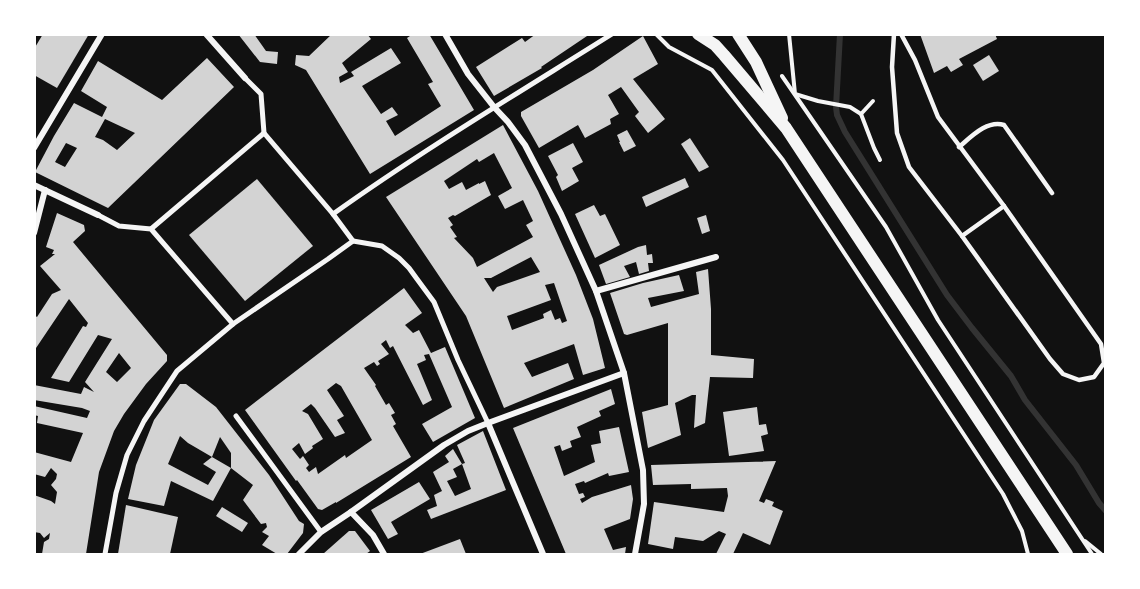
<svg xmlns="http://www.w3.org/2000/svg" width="1140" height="589" font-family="Commissioner,sans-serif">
<rect width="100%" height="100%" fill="#111"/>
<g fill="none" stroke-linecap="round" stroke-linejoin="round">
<polyline stroke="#333" stroke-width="6" points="840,34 836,107 837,115 845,132 947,295 972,328 1011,376 1025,400 1076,465 1099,503 1106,511"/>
</g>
<g fill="#d3d3d3" fill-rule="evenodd">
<polygon points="43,34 89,34 57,88 34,75 34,49"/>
<polygon points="238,34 254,34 266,51 278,52 277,64 260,62"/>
<polygon points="332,34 367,34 371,39 342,63 348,72 339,77 340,83 354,76 351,72 391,48 401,63 362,86 381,114 392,107 398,115 386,121 395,136 441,106 428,84 433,82 407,38 413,34 429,34 474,110 370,174 306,70 295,65 296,55 309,56"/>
<polygon points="536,34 590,34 541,67 542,68 494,96 476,67 522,38 525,42"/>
<polygon points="920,34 995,34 997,39 959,59 963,65 951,72 947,66 934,73"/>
<polygon points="643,36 658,64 633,79 665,119 648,133 635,116 639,112 621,87 608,95 619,114 610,119 611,124 585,138 578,125 539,148 521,116 521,112 593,70"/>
<polygon points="989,55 999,71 983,81 973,65"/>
<path d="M207,58L234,87L108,208L35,172L54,136L74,103L102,117L107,107L81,91L98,61L162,100ZM105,119L135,133L117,150L103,140L95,137ZM66,143L77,148L65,167L55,162Z"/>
<path d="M503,125L538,191L576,275L593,319L605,368L583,375L574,344L524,363L532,377L568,363L574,379L504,408L466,316L386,197ZM494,153L512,188L498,196L505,209L523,200L533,221L526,225L533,237L477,267L473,258L454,238L457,237L450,227L453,225L448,218L453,215L455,216L491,195L485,181L479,184V183L466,190L462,182L449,189L444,181L477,159L479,162ZM531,257L540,272L497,287L493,292L484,278H491ZM554,283L567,321L562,323L560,318L555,320L551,310L543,314L544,318L512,330L507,316L551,300L545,285Z"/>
<polygon points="627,130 636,146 624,152 619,142 620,142 617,135"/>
<polygon points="690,138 709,167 699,172 681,144"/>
<polygon points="573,143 583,162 572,168 579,181 562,191 556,177 558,175 548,156"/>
<polygon points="685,178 689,187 646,207 642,197"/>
<polygon points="257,179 313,246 245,301 189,235"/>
<polygon points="594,205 600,216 605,214 620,245 595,258 575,214"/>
<path d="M57,213L84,225L85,231L73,242L167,355V361L146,384L124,414L114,431L99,472L86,554H42L44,542L49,539L50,533L44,538L40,533L34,532V495L51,501L55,504L57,492L51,485L56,479L57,474L51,468L45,477L34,474V452L71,462L83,433L37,423L38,416L34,415V406L87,418L90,411L82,408L34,400V385L81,394L84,387L94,392L85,382L112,339L98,335L69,382L51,378L83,326L86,327L88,323L69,299L34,351V315L37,317L52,294L61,290L40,266L55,254H52L54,250L46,247ZM119,353L131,368L117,382L106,372Z"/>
<polygon points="706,215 710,231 702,234 697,218"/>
<polygon points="646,245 647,255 652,254 653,263 648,263 649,271 639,274 636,262 624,266 630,277 606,284 599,265 638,247"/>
<polygon points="708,269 711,309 711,355 754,359 753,378 710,377 705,423 694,428 696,395 692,395 675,403 681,435 648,448 642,412 668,405 668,323 627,335 624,334 610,293 643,283 679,275 684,291 648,298 651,307 699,294 696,272"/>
<path d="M404,288L422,313L405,325L413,333L419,330L431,353L445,347L475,418L433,442L422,424L452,407L429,354L424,355L426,360L417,364L432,400L423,405L393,346L390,348L386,340L381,344L389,354L378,361L380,364L377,366L374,362L364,368L376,385L375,386L386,405L389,403L395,413L391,415L396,424L393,426L411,457L336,503V502L322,510L318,509L297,480L296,481L245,410ZM336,383L341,386L372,440L346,458L345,455L318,474L316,467L309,472L306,468L309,465L303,456L300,459L292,449L299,443L305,454L313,448L312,446L323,439L308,414L302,411L311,404L315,408L335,437L345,433L337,420L344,416L327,390Z"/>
<path d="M180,384H186L216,407L269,475L299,521L304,524L303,533L287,554H277L262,545L269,536L262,532L267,527L266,523L261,524L243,500L253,485L231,468V453L220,437L212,457L231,468L213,501L171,481L164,506L128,499L136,465L154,420ZM180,436L188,443L212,457L203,464L216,472L208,485L168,464Z"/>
<polygon points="611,389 615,404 599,411 601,416 577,427 581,437 570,441 572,447 562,451 560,445 554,447 564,476 595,462 591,445 601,443 599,431 619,427 629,472 609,476 608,473 585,483 584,481 575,484 579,494 583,493 585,497 580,499 582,503 592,497 631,485 633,499 630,519 604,529 613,550 626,547 625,554 566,554 513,428"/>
<polygon points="757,407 759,425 766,424 768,434 761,436 764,451 729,456 723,412"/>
<path d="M483,431L506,490L431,519L427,510L437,506L434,495L442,491L433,472L449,462L445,456L453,449L462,464L465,463L457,445ZM462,464L471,489L455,496L447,481L457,477L453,469Z"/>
<polygon points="776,461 759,501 764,503 766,499 774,502 772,506 783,511 770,545 743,533 733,554 716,554 726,534 719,531 703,541 675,537 673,549 648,544 654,502 724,512 728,496 727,488 691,489 691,484 653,485 651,465"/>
<polygon points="419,482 430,499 391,522 398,534 388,539 371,510"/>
<polygon points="126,505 178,517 170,554 118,554"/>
<polygon points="222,507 248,523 242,532 216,516"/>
<polygon points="349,531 355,531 370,551 366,554 323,554"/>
<polygon points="460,539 466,554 420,554"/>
</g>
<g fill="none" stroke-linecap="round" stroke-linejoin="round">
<g stroke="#f5f5f5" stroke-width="4">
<polyline points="656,34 669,47 712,70 768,141 783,160 1003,494 1022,531 1028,554"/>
<polyline points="789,34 795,94 818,101 850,107 861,114 873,101"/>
<polyline points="782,76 886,227 938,320 1092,554"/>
<polyline points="861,114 874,148 880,160"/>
<polyline points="1085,541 1101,554"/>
</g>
<g stroke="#f5f5f5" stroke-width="4.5">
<polyline points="894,34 892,67 897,133 909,167 962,236 1050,359 1063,374 1079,380 1094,377 1104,363 1101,344 1004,206 938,117 915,60 901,34"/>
<path d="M959,147C972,136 987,120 1004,125L1052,193"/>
<polyline points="962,236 1004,206"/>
</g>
<g stroke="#f5f5f5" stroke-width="5">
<path d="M333,214C423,150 518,93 612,34"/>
<polyline points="98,215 119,226 151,229 233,324"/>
<polyline points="151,229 264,133"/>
<polyline points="353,241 382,246 399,258 409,268 417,279 434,302 458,360 488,423"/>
<polyline points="236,416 321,532"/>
<polyline points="105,554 116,493 127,455 144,421 177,371 233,324 328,259 353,241 333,214 264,133 261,94 245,78"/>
</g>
<g stroke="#f5f5f5" stroke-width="6">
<polyline points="206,34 245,78"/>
<polyline points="445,34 468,74 494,107 508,122 525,145 561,214 596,291 624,373 643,470 644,504 635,554"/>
<polyline points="34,148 102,34"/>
<polyline points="34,185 98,215"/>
<polyline points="34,233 45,190"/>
<polyline points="596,291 716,257"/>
<polyline points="488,423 543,554"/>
<polyline points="351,512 373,535 384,554"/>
<polyline points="299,554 321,532 351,512 444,445 468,431 488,423 624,373"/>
</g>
<g stroke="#f5f5f5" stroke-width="12">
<polyline points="698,34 715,45 724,55 786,128 1067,554"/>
<polyline points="738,34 756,62 782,118"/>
</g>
</g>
<rect width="1140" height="589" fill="none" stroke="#ffffff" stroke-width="72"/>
</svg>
